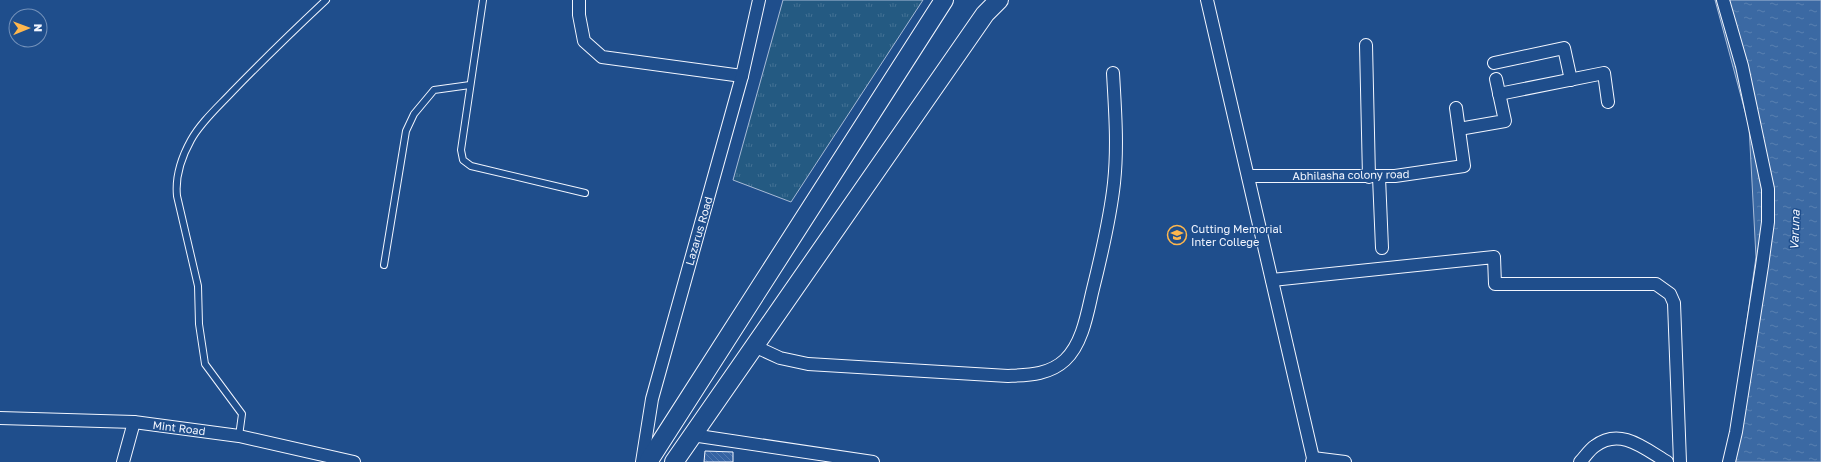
<svg xmlns="http://www.w3.org/2000/svg" width="1821" height="462" font-family="'Golos Text',sans-serif">
<defs>
<pattern id="park-tufts" width="24" height="20" patternUnits="userSpaceOnUse"><rect width="24" height="20" fill="#245a82"/><path d="M3 7l-1-3M5 7V3M7 7l1-3M15 17l-1-3M17 17v-4M19 17l1-3" fill="none" stroke="#447295"/></pattern>
<pattern id="water-ripples" width="26" height="14" patternUnits="userSpaceOnUse"><rect width="26" height="14" fill="#3b69a3"/><path d="M2 4q2-2 4 0t4 0M15 11q2-2 4 0t4 0" fill="none" stroke="#587fb1"/></pattern>
<pattern id="building-back-hatch" width="6" height="6" patternUnits="userSpaceOnUse"><rect width="6" height="6" fill="#3563a3"/><path d="M-1 5l2 2M0 0l6 6M5-1l2 2" fill="none" stroke="#537ab1"/></pattern>
</defs>
<rect width="100%" height="100%" fill="#1f4e8c"/>
<polygon fill="url(#park-tufts)" stroke="#a8bbd7" points="783,0 923,0 791,202 733,180"/>
<polygon fill="url(#water-ripples)" stroke="#a8bbd7" points="1715,0 1821,0 1821,462 1727,462 1756,257 1749,126"/>
<polygon fill="url(#building-back-hatch)" stroke="#f2f6ff" points="705,451 733,452 733,462 704,462"/>
<g fill="none" stroke-linecap="round" stroke-linejoin="round">
<defs>
<g id="service">
<polyline points="483,0 461,150 463,160 471,166 585,193"/>
<polyline points="384,265 406,131 414,114 434,90 470,85"/>
<path d="M239,436L242,414L205,364L199,324L198,286L177,196C175,176 181,158 191,140C201,122 218,107 232,92C263,60 294,30 326,0"/>
</g>
<g id="minor">
<polyline points="579,0 579,15 584,41 602,57 742,76"/>
<polyline points="1207,0 1313,458 1312,462"/>
<polyline points="1723,0 1742,66 1768,189 1768,222 1762,266 1736,432 1729,462"/>
<polyline points="1366,45 1369,177"/>
<polyline points="1494,63 1564,48 1571,80"/>
<polyline points="1499,94 1604,73 1608,102"/>
<polyline points="1459,129 1505,121 1496,79"/>
<polyline points="1248,176 1395,176 1464,166 1456,108"/>
<polyline points="1379,177 1382,248"/>
<polyline points="1272,280 1494,257 1495,284 1656,284 1670,294 1674,303 1680,462"/>
<path d="M754,346L780,358L808,364L1008,376C1028,375 1049,375 1065,360C1082,344 1087,315 1092,293C1101,257 1110,220 1114,183C1118,146 1115,109 1113,73"/>
<polyline points="0,418 134,422 239,436 354,462"/>
<polyline points="692,435 873,462"/>
<polyline points="1313,458 1345,462"/>
<polyline points="123,462 134,422"/>
<polyline points="642,462 652,399 742,76 759,0"/>
<path d="M1580,462C1585,457 1589,450 1595,446C1620,427 1644,448 1667,462"/>
</g>
<g id="primary">
<polyline points="648,462 944,0"/>
<polyline points="674,462 985,14 999,0"/>
</g>
</defs>
<use href="#service" stroke="#f2f6ff" stroke-width="8"/>
<use href="#minor" stroke="#f2f6ff" stroke-width="14"/>
<use href="#primary" stroke="#f2f6ff" stroke-width="20"/>
<use href="#service" stroke="#1f4e8c" stroke-width="6"/>
<use href="#minor" stroke="#1f4e8c" stroke-width="12"/>
<use href="#primary" stroke="#1f4e8c" stroke-width="18"/>
</g>
<defs>
<symbol id="university-ring" viewBox="-11 -11 22 22"><circle r="9.5" fill="#1f4e8c" stroke="#ffb74d" stroke-width="1.5"/><path d="M0-5L7-2L0 1L-7-2ZM-4 1L0 2.5L4 1V4Q0 6-4 4Z" fill="#ffb74d"/></symbol>
</defs>
<g fill-rule="evenodd">
<use href="#university-ring" x="1166" y="224" width="22" height="22"/>
</g>
<g text-anchor="middle" stroke-width="3" stroke-linejoin="round" paint-order="stroke">
<g font-size="11" fill="#f2f6ff" stroke="#1f4e8c">
<text transform="translate(1351 175) rotate(-1)" y="4">Abhilasha colony road</text>
<text transform="translate(699 231) rotate(-74)" y="4">Lazarus Road</text>
<text transform="translate(179 428) rotate(7)" y="4">Mint Road</text>
</g>
<g font-size="11" fill="#f2f6ff" stroke="#1f4e8c" text-anchor="start">
<text x="1191" y="233">Cutting Memorial<tspan x="1191" dy="13">Inter College</tspan></text>
</g>
<g font-size="12" font-style="italic" fill="#f2f6ff" stroke="#1f4e8c">
<text transform="translate(1795 230) rotate(-88)" y="4">Varuna</text>
</g>
</g>
<g transform="translate(28 28) rotate(89)"><circle r="19" fill="#1f4e8c" stroke="#7391ba"/>
<path d="M0-3L7 15L0 10L-7 15Z" fill="#ffb74d"/>
<text y="-6" font-size="11" font-weight="bold" text-anchor="middle" fill="#f2f6ff">N</text>
</g>
</svg>
